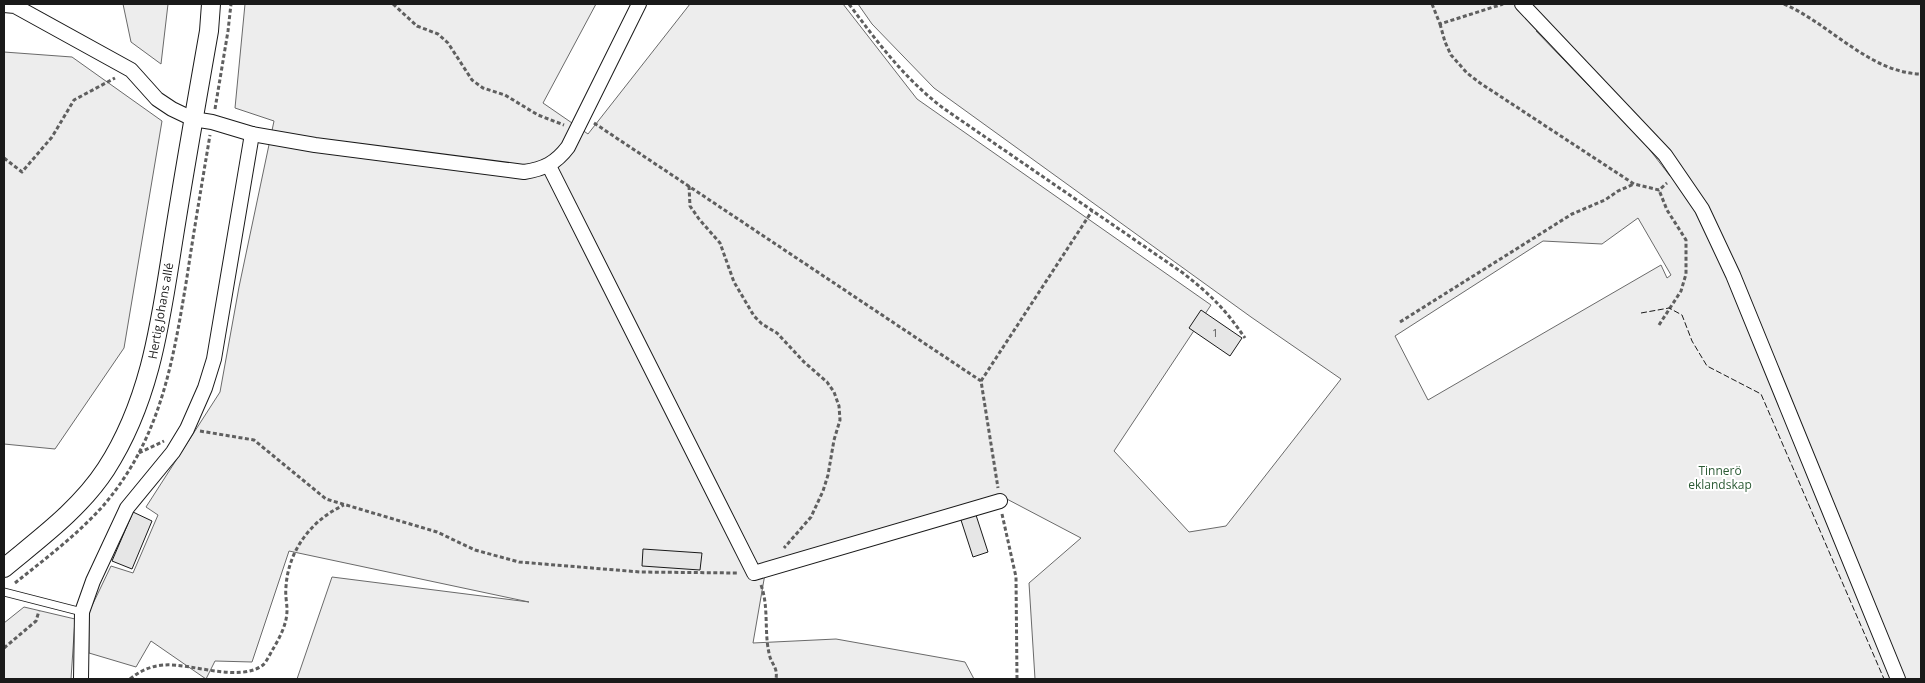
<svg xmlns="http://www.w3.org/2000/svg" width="1925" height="683" font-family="'Open Sans',sans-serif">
<rect width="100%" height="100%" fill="#fff"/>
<g fill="#ededed" stroke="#6a6a6a" fill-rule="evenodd">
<polygon points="123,4 168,4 161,64 131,42"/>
<path d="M245,4H596L543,103L588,134L690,4H843L917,99L1211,305L1114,451L1189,532L1226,526L1341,379L1251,317L934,88L872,24L858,4H1921V679H1035L1029,583L1081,538L1003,497L766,568L753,643L836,639L965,662L974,679H297L332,577L529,602L289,551L252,662L215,661L206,679L151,641L136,667L89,653V612L111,566L133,573L158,515L146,507L220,392L239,287L274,121L235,108ZM1545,29L1675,172L1670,176L1646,145L1536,31ZM1638,218L1671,275L1667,278L1661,265L1428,400L1395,336L1543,241L1602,244Z"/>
<polygon points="4,52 72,57 162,121 124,348 55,449 4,444"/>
<polygon points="24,607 75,619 71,679 4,679 4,623"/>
</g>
<g fill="#e6e6e6" stroke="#1a1a1a">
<polygon points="1201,310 1242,338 1230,356 1189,328"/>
<polygon points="133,512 152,521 132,569 112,561"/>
<polygon points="975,512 988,552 973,557 960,517"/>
<polygon points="643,549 702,553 700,570 642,566"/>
</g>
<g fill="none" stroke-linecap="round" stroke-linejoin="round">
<defs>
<polyline id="service" points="4,592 82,612"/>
<g id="minor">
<polyline points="1522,4 1665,155 1702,209 1733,275 1898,679"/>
<path d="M4,5L15,6L131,70L157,99L172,109L193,119L212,122L252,134L315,145L524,172C544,169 556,163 568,147L639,4"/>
<polyline points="549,166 754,573 1000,501"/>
<polyline points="81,679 82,612 93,581 127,508 173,452 187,429 205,388 214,359 252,134"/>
</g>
<path id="tertiary" d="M4,568C40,538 80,509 106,469C152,398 161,317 174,236C185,167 197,99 209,31L211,4"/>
</defs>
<use href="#service" stroke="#1a1a1a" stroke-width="9"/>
<use href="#minor" stroke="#1a1a1a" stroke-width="16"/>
<use href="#tertiary" stroke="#1a1a1a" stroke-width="20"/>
<g stroke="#5f5f5f" stroke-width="3" stroke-dasharray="4 2.5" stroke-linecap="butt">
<polyline points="393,4 417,26 438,34 448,43 472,80 483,88 505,95 538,115 564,125"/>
<path d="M849,4C878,43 904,78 943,108L1183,273C1211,295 1225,309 1245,338"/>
<polyline points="1432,4 1440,24 1503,4"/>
<path d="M1784,4C1830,24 1870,73 1921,74"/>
<polyline points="1440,24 1445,42 1451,55 1467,73 1480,83 1634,184 1659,190 1667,183"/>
<polyline points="215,109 228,31 231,4"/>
<polyline points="594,123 981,381 998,488"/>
<polyline points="4,158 22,172 52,137 74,100 115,78"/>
<polyline points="689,186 690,206 699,219 720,243 734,282 754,316 762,324 777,333 804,362 827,382 834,392 839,406 840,420 834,440 828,475 823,491 811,517 784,548"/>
<polyline points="1400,322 1572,214 1605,200 1618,191 1634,184"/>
<polyline points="1659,325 1681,291 1686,274 1686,240 1667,210 1659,190"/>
<polyline points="981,381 1092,211"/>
<polyline points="200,431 254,440 326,499 437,532 475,550 519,562 640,572 738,573"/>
<polyline points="139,453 164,441"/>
<polyline points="1002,514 1016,577 1017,679"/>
<path d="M15,583C45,559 77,535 103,506C161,438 173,362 187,277C194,230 202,183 210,135"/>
<path d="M761,585C769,607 764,631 769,653C771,665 778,666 776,679"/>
<polyline points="4,648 36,621 39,611"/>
<path d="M130,679C140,671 150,666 164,665C192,663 239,683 263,665C267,661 270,654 273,649C280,637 287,624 287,610C287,603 285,595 286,587C288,551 311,520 344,505"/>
</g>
<use href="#service" stroke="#fff" stroke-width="7"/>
<use href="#minor" stroke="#fff" stroke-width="14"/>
<use href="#tertiary" stroke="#fff" stroke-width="18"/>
<polyline stroke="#1a1a1a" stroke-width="1" stroke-dasharray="6 2.5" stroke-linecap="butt" points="1641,313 1669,308 1682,315 1692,341 1707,366 1761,394 1884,679"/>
</g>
<g text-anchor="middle" stroke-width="4" stroke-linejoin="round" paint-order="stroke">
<g font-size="10" fill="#4d4d4d">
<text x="1215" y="337">1</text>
</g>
<g font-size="12" fill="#1a1a1a" stroke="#fff">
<text transform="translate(161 311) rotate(-80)" y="4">Hertig Johans allé</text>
</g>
<g font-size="12" fill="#2b5a34" stroke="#fff">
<text x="1720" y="475">Tinnerö<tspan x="1720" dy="14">eklandskap</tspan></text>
</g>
</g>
<rect width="1925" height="683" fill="none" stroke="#1a1a1a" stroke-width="10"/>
</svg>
